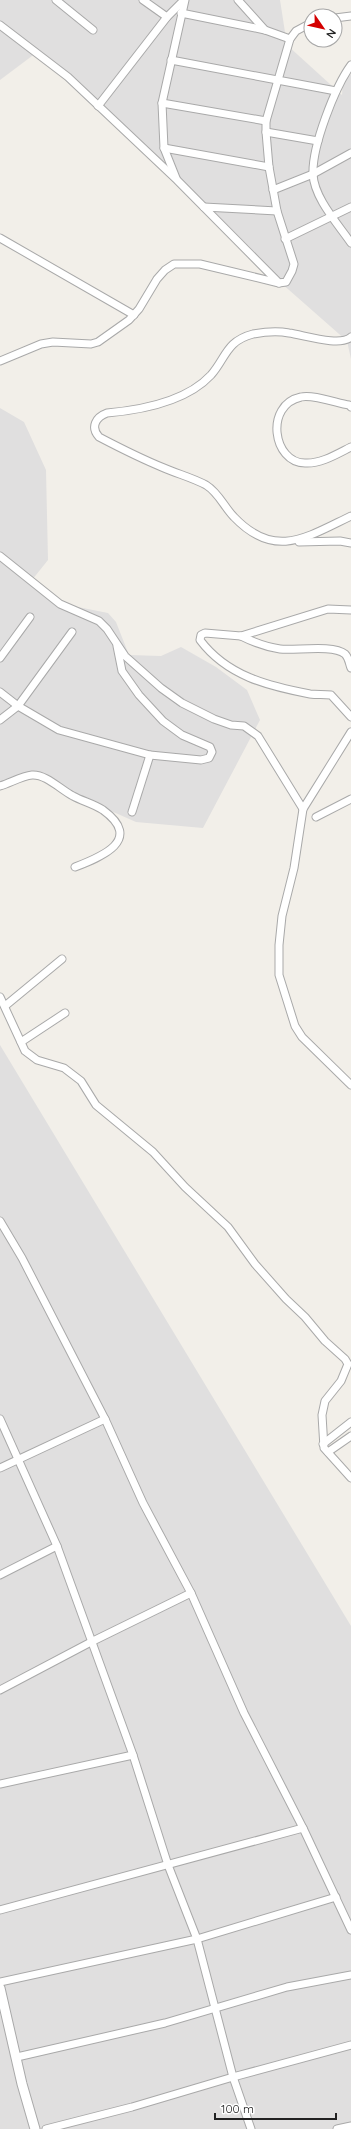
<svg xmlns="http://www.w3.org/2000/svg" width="351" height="2129" font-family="Quicksand,sans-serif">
<rect width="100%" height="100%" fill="#f2efe9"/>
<g fill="#e0dfdf">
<polygon points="0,0 280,0 287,45 342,95 343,80 351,74 351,359 347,341 272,275 36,53 0,80"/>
<polygon points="0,408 24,422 46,470 48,560 32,580 63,604 108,613 116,622 129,655 161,656 181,647 216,667 247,690 260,720 203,828 136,822 34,777 0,788"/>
<polygon points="0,1045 351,1626 351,2129 0,2129"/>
</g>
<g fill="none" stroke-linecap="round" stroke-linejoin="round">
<defs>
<g id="minor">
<polyline points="56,0 93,30"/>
<polyline points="143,0 167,17"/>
<polyline points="238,0 265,30"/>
<polyline points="181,13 265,30 290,39"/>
<polyline points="335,18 351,16"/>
<polyline points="0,25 68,77 177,180 279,283"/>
<polyline points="171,60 336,91"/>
<path d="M351,65C335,87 312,146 313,174C314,198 338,224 351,243"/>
<polyline points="162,103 266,121"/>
<polyline points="98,106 167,17 184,0"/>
<polyline points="266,132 318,141"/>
<polyline points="164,148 269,167"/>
<polyline points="176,178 164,148 162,103 185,0"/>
<polyline points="273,190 313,174 351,153"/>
<polyline points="204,207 277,211"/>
<polyline points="0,238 134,315"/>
<polyline points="285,239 351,207"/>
<path d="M351,337C340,347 304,335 289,333C278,331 264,332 253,334C226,341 226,358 211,375C186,402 141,410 107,413C96,417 90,427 99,437C120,448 142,459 164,468C178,474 193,478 206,485C219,493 224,507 234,517C275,560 307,537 351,516"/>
<polyline points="0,361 41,344 53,342 91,344 98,342 129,320 139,309 157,279 165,270 174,264 200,264 279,283 286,282 292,271 294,264 277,211 269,167 266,132 266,121 290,39 296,31 311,23"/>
<path d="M351,407L349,405C337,403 312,394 301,397C264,405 273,463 305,463C321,464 337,454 351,447"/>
<polyline points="299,542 340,541 351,543"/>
<polyline points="0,556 60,604 99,621 107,629 125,656 161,688 182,703 214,719 231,725 244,726 258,736 303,809"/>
<path d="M351,610L328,609L241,636L205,633L201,635L200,640C227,676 268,686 310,694C317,695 324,694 331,695L351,717"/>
<path d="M241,636C253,642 267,647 280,649C294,651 333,644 345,654C349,658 349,663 351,668"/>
<polyline points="0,658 30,617"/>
<polyline points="0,692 18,706 59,730 150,755 201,760 209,758 212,752 210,747 182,735 163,721 139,695 122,671 117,646"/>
<polyline points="0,720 18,706 72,632"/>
<polyline points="351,732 303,809 294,868 282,916 279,945 279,975 295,1026 302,1037 351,1085"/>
<path d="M0,786C10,783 22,776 32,775C46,774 61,790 73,796C82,801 94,804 103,810C144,840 101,857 75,867"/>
<polyline points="132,812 150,755"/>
<polyline points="316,817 351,799"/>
<polyline points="0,997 25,1051 37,1060 64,1068 81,1081 96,1105 153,1152 185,1187 228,1227 255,1264 286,1299 305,1317 325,1341 345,1359 348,1364 341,1381 325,1401 322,1415 324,1448 351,1478"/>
<polyline points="5,1006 62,959"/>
<polyline points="21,1042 65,1013"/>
<polyline points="0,1221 22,1258 105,1419 143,1503 191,1593 244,1713 303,1828 351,1930"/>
<polyline points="0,1419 57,1546 133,1755 168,1865 197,1939 233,2077 251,2129"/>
<polyline points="323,1444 351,1422"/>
<polyline points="328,1452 351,1436"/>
<polyline points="0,1468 105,1419"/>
<polyline points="0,1575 57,1546"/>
<polyline points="0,1690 91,1642 191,1593"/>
<polyline points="0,1784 133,1755"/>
<polyline points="0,1910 303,1828"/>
<polyline points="0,1982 197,1939 336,1897"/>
<polyline points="17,2057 165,2023 287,1987 351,1975"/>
<polyline points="46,2129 132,2107 233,2077 351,2045"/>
<polyline points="337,2129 351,2126"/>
</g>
<polyline id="tertiary" points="0,1988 22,2084 35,2129"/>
</defs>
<use href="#minor" stroke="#a9a9a9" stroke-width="9"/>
<use href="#tertiary" stroke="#a9a9a9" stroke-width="11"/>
<use href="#minor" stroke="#fff" stroke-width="7"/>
<use href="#tertiary" stroke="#fff" stroke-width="9"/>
</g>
<g transform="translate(323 28) rotate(124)"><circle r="19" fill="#ffffff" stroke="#a7a7a7"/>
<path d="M0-3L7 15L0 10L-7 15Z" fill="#d40000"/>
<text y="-6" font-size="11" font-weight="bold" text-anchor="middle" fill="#222222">N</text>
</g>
<path d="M215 2113v6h121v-6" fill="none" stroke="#222222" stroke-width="2"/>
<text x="221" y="2113" font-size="12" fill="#222222" stroke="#ffffff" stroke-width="3" paint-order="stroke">100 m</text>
</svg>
